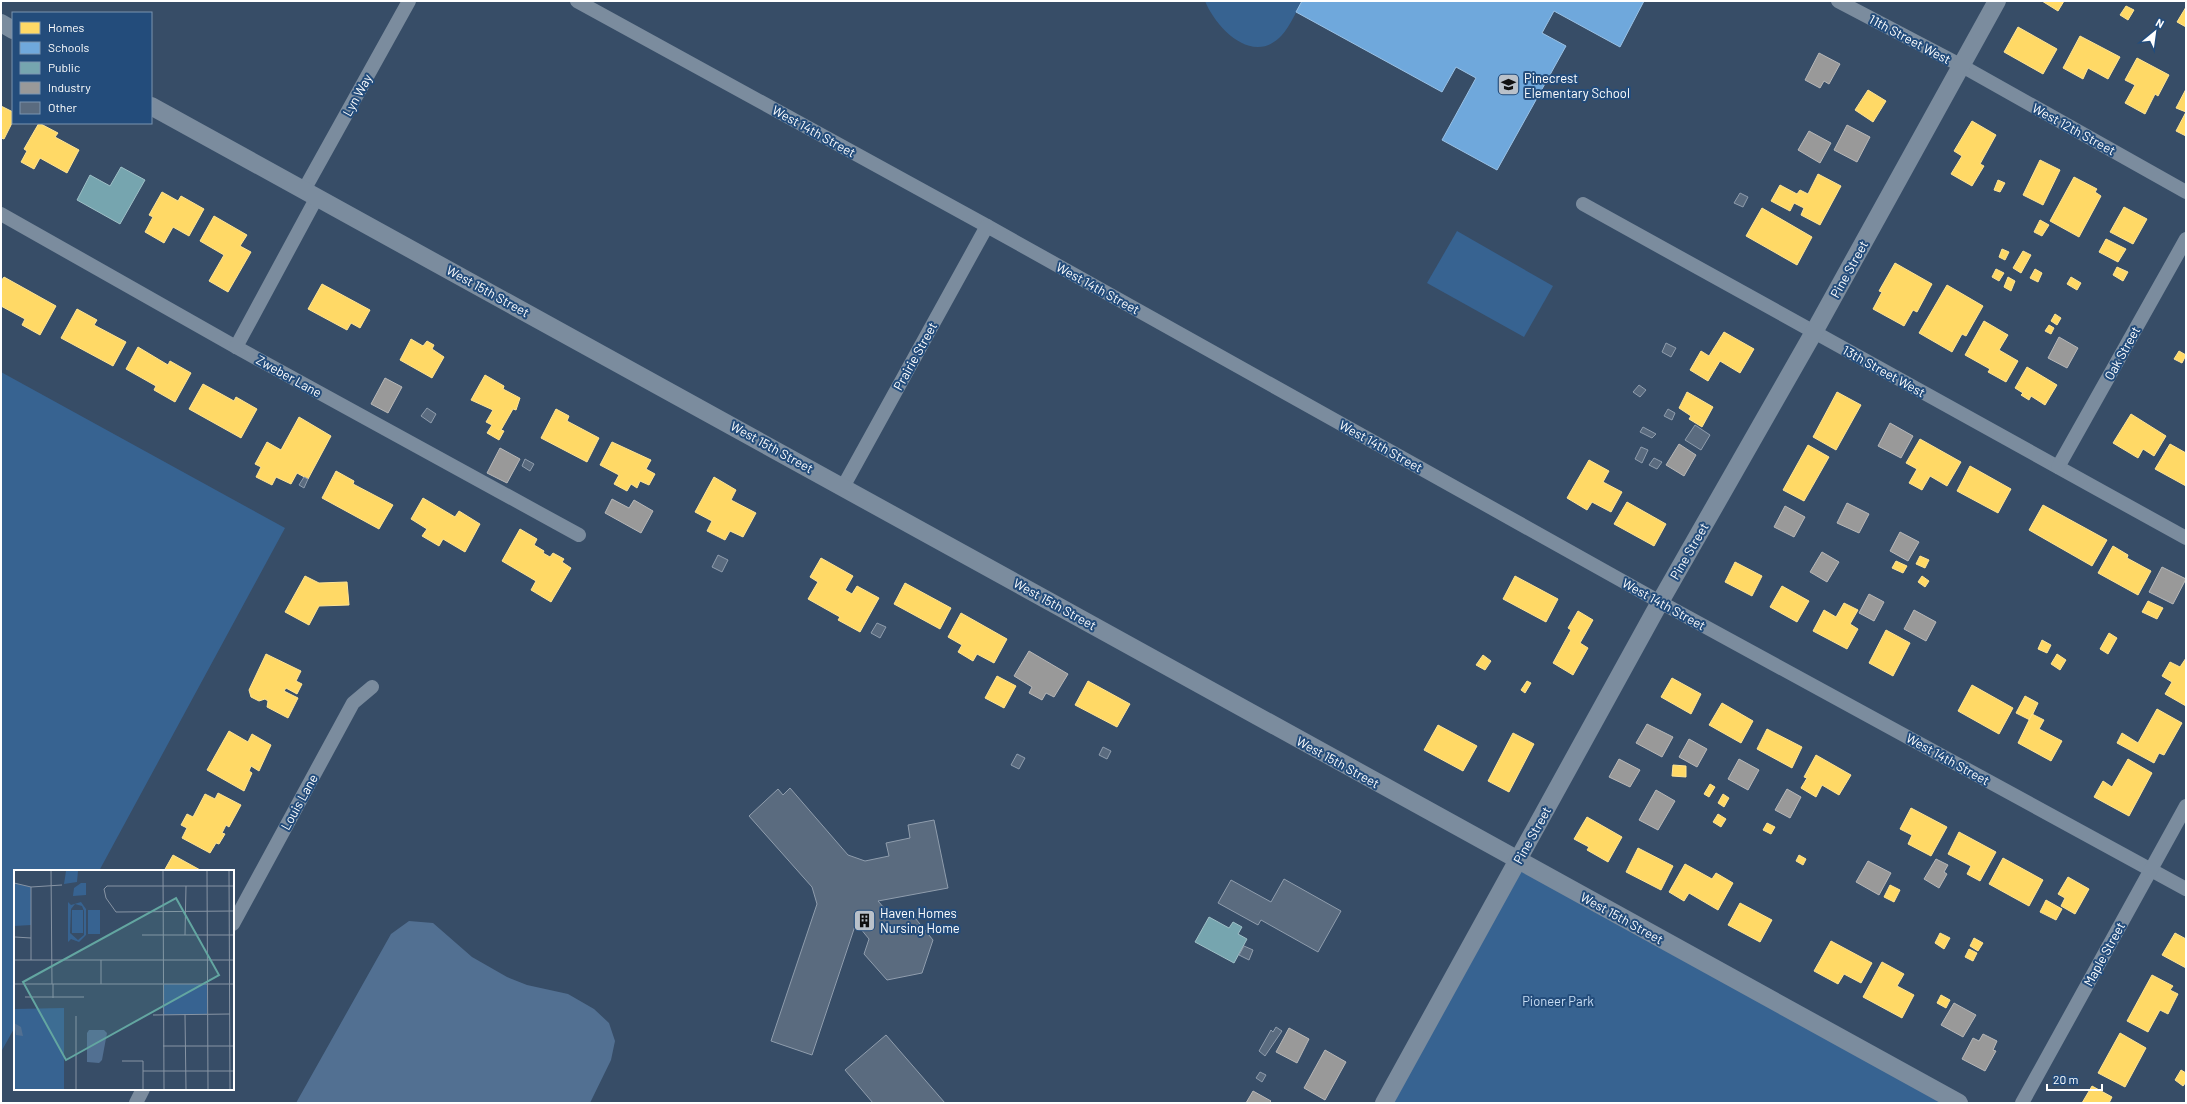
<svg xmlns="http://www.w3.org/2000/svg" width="2187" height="1104" font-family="Barlow,sans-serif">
<rect width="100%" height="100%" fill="#374d67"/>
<g fill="#376391">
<path d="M1205,1H1302C1296,12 1290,26 1282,35C1253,67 1216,28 1205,1Z"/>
<polygon points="1457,231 1553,286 1524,337 1427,283"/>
<polygon points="1,372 285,528 99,871 15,871 15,1027 1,1052"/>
<polygon points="1518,861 1959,1103 1384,1103"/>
</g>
<polygon fill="#527092" points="409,921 433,923 472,957 507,977 527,985 568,994 594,1009 609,1023 615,1041 611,1060 590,1103 296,1103 391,934"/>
<g fill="#ffd966" stroke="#ffe494">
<polygon points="2042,1 2064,1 2058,11"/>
<polygon points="2126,6 2134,10 2128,20 2120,15"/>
<polygon points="2186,7 2186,27 2177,22"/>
<polygon points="2018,27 2057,49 2043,74 2004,52"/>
<polygon points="2080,36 2120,57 2108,79 2088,68 2083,79 2063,68"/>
<polygon points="2137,58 2169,75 2158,96 2155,94 2145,114 2125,103 2135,85 2125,80"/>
<polygon points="2186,89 2186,136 2176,131 2186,112 2176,108"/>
<polygon points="1868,90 1886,101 1873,122 1855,110"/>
<polygon points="1,106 13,112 13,121 4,139 1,138"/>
<polygon points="1972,121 1996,135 1980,164 1984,166 1972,186 1951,174 1962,156 1954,151"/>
<polygon points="39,123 58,133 55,137 79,150 67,173 40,158 34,169 21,162 27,151 24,149"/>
<polygon points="2040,160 2060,170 2043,205 2023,195"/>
<polygon points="1818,174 1841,186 1820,225 1801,215 1804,208 1794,203 1790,211 1771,201 1780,185 1797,194 1800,190 1808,194"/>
<polygon points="2074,177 2097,189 2095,192 2101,196 2079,237 2050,221"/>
<polygon points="1998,180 2005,183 2000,192 1994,190"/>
<polygon points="162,192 178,201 181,196 204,209 189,236 173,227 164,243 145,232 153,217 149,215"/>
<polygon points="2124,207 2147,219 2133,244 2110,232"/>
<polygon points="1762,208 1812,237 1797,265 1746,236"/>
<polygon points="214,216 247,235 240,246 251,252 228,292 209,281 224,255 200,241"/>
<polygon points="2040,220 2049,225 2042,236 2034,232"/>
<polygon points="2106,239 2126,249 2118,262 2099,252"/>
<polygon points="2002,249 2009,252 2005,260 1999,257"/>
<polygon points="2023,251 2031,255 2021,273 2013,268"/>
<polygon points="1895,263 1932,284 1917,312 1913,310 1904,326 1873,309 1882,292 1879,291"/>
<polygon points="2117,267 2128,272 2123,281 2113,275"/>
<polygon points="1996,269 2004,273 1999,281 1992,277"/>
<polygon points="2035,269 2042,273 2038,282 2030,278"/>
<polygon points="4,277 56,306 40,335 22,325 25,319 1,306 1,281"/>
<polygon points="2008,277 2015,281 2011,291 2004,287"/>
<polygon points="2071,277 2081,283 2077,290 2067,284"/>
<polygon points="322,284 370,310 360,328 351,323 347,330 308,309"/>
<polygon points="1947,285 1983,306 1966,336 1962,334 1952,352 1919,333"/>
<polygon points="77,309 97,320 94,325 126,342 113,366 61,338"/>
<polygon points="2055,314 2061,318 2057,325 2051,321"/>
<polygon points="1984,321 2008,335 1999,350 2018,361 2006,382 1988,372 1990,369 1965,355"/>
<polygon points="2049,325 2054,328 2051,334 2045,331"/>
<polygon points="1724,332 1754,349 1740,373 1720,361 1708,381 1690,370 1701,351 1709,356"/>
<polygon points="411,339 423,346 427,341 434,345 432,349 444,357 432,378 400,360"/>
<polygon points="138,347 168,365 170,361 191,373 175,402 154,390 156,386 126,369"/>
<polygon points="2179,351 2186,355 2182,363 2174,359"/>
<polygon points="2027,367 2057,385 2045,405 2031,396 2029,400 2021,395 2023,393 2015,388"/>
<polygon points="485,375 504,386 503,389 520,398 516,410 513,409 501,430 504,431 499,440 487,433 492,425 486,422 493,410 471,400"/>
<polygon points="203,384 234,401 236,397 257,409 241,438 189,409"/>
<polygon points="1687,392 1713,407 1702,427 1689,419 1691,416 1679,408"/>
<polygon points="1837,392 1861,405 1836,450 1813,437"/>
<polygon points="556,409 569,416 567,421 599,438 587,462 541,438"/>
<polygon points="2131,414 2166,436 2154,456 2143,449 2138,458 2113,443"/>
<polygon points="299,417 331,436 308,479 297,473 291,484 276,477 272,485 256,477 261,467 255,464 267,442 281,450"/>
<polygon points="1920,439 1961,462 1947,486 1930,476 1922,490 1909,483 1917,469 1906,463"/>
<polygon points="612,442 651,460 646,469 655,474 649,485 640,481 637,488 631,484 627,491 614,484 619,475 600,465"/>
<polygon points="2170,444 2186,453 2186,486 2155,469"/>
<polygon points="1808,445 1829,457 1804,501 1783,490"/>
<polygon points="1589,460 1609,471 1603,482 1622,492 1611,512 1592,502 1587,510 1567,498"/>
<polygon points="1970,466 2011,489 1998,513 1957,491"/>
<polygon points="336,471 354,481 353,484 393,505 379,529 322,498"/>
<polygon points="714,477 736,490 731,500 756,513 743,537 730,531 725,540 707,531 712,521 695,512"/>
<polygon points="423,498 455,517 459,511 480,524 465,552 443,539 439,546 422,536 427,529 411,519"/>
<polygon points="1627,502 1666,524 1654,546 1614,524"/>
<polygon points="2043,505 2107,540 2092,566 2029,530"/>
<polygon points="520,529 537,539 534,545 544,551 543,553 550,557 553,553 564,559 562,562 571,568 551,602 531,590 536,581 502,561"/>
<polygon points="2113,546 2128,555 2127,558 2151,571 2138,595 2098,573"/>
<polygon points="1920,556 1929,560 1925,568 1916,564"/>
<polygon points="821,558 853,576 845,590 852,594 857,586 879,598 860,632 838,620 840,617 808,599 818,582 810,577"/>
<polygon points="1896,561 1907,566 1903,573 1892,568"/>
<polygon points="1735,562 1762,576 1752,596 1725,582"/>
<polygon points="305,576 319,583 347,582 349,605 319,606 309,625 285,612"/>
<polygon points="1515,576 1558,599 1546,622 1503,599"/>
<polygon points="1922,576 1929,581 1925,587 1918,582"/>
<polygon points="905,583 951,608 940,629 894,604"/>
<polygon points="1782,586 1809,601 1797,622 1770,607"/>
<polygon points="2148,601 2163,608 2157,619 2142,612"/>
<polygon points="1844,603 1858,610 1850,624 1858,629 1847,649 1813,631 1824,610 1836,617"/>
<polygon points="1578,611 1593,620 1580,643 1588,648 1573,675 1553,663 1571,630 1568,628"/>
<polygon points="961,613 1007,639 994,663 977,654 973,661 958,652 962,645 948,637"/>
<polygon points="1886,630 1910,643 1893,676 1869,663"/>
<polygon points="2109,633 2117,638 2108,654 2100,649"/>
<polygon points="2042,640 2051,645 2047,653 2038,649"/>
<polygon points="266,654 301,671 296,681 302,684 297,694 286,688 284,691 298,698 288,718 267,707 268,701 265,699 259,701 251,697 249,690"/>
<polygon points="2057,654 2066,660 2060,670 2051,664"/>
<polygon points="1483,655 1491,661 1485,670 1476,665"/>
<polygon points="2186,658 2186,706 2165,694 2172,682 2162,676 2170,662 2180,667"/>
<polygon points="997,676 1016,686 1004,708 985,698"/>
<polygon points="1672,678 1701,694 1691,714 1661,697"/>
<polygon points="1088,681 1130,704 1117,727 1075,705"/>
<polygon points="1527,681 1531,683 1525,693 1521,690"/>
<polygon points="1972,685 2013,708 1999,734 1958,711"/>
<polygon points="2025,696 2038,703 2030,720 2016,713"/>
<polygon points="1722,703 1753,721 1741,743 1709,725"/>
<polygon points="2157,709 2182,723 2164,755 2159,753 2154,763 2117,743 2122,733 2138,743"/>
<polygon points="2032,714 2044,720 2039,729 2062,741 2051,761 2018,743"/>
<polygon points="1438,725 1477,746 1463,771 1424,750"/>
<polygon points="1767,729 1802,747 1792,768 1757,749"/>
<polygon points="229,731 248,742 252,734 271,745 259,771 251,766 249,771 252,773 244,791 207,770"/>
<polygon points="1513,733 1534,744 1509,792 1488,781"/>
<polygon points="1816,755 1851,775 1839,795 1822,785 1816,797 1801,788 1807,778 1804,777"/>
<polygon points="2128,759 2152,773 2129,816 2094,797 2103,781 2112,787"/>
<polygon points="1673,765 1686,766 1686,777 1672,776"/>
<polygon points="1710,784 1715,787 1709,797 1704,794"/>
<polygon points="218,793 241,805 229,827 226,825 222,833 225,834 219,844 216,843 210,853 182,838 187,828 181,825 187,814 193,817 205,794 215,799"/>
<polygon points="1723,794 1729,798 1724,807 1718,803"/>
<polygon points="1911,808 1947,827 1931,856 1908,844 1912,835 1900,829"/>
<polygon points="1718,814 1726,819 1721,827 1713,822"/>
<polygon points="1587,817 1622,837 1608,862 1587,850 1589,847 1574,839"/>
<polygon points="1767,823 1775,827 1771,834 1763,830"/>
<polygon points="1959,832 1996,852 1980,881 1967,874 1971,866 1948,854"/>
<polygon points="1638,848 1673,866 1661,890 1626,872"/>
<polygon points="173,855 202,871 164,871"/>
<polygon points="1799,855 1806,859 1803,865 1796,861"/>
<polygon points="2003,858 2043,880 2029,906 1989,884"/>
<polygon points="1685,864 1712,879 1716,873 1733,883 1718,910 1689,893 1684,901 1669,892"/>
<polygon points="2068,877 2089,889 2075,914 2061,906 2065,898 2058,894"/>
<polygon points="1890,885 1900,890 1894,902 1884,897"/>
<polygon points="2046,900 2062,909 2056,920 2040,912"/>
<polygon points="1740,903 1772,920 1760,942 1728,925"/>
<polygon points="1940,933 1950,938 1944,949 1935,943"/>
<polygon points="2175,933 2186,939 2186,968 2162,955"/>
<polygon points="1974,938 1983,943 1978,951 1970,946"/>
<polygon points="1831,941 1872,963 1861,983 1844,974 1838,984 1814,971"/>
<polygon points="1969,949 1977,953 1973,961 1965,957"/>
<polygon points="1882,962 1904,974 1897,986 1914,995 1902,1018 1863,997"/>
<polygon points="2152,975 2173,986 2170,990 2178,994 2168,1014 2160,1010 2148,1032 2127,1021"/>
<polygon points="1941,995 1950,1000 1946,1008 1937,1003"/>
<polygon points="2120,1033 2146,1048 2125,1087 2098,1073"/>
<polygon points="2181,1070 2186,1073 2186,1082 2183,1086 2175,1080"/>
<polygon points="2092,1086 2112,1097 2109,1103 2082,1103"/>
</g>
<polygon fill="#6fa8dc" stroke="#9ac2e6" points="1302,1 1644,1 1620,47 1554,11 1542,33 1566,46 1497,170 1442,140 1476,78 1456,67 1442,92 1296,12"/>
<g fill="#76a5af" stroke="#9fc0c7">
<polygon points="121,167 145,180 120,224 77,200 90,175 110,186"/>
<polygon points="1209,917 1229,928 1233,922 1242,927 1238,934 1247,939 1234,963 1195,942"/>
</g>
<g fill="#999" stroke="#b8b8b8">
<polygon points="1819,53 1840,64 1829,84 1824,81 1820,88 1805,80"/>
<polygon points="1847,125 1870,137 1857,162 1834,150"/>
<polygon points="1809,131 1831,143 1820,163 1798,150"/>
<polygon points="2059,337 2078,348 2067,368 2048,358"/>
<polygon points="385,378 402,387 388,413 371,404"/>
<polygon points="1890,423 1913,436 1901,458 1878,446"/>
<polygon points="1679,444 1696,455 1684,476 1666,465"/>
<polygon points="500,448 520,459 507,483 487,473"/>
<polygon points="612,499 629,508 634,500 653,511 641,533 605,513"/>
<polygon points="1847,503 1869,514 1859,533 1837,523"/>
<polygon points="1785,506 1805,517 1794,537 1774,527"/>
<polygon points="1900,532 1919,542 1908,561 1890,551"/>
<polygon points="1822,552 1839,562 1827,582 1810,572"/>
<polygon points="2162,567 2186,579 2173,604 2149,592"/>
<polygon points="1869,594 1884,602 1874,621 1859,613"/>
<polygon points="1914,610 1936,622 1926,641 1904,629"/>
<polygon points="1029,651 1068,674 1054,697 1046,693 1042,700 1029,693 1032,687 1014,676"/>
<polygon points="1647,724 1673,737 1662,757 1636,743"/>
<polygon points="1689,739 1707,749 1697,767 1679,757"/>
<polygon points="1619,759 1640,770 1630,787 1609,777"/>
<polygon points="1739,759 1759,770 1748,790 1728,779"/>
<polygon points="1787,789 1801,797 1790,818 1775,810"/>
<polygon points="1656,790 1675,801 1658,830 1639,820"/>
<polygon points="1936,859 1948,865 1944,872 1947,874 1939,888 1924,879"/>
<polygon points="1868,861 1891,873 1879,895 1856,882"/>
<polygon points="1954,1003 1976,1015 1963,1037 1941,1025"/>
<polygon points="1289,1028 1309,1039 1297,1063 1276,1052"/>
<polygon points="1983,1034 1997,1041 1993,1050 1996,1051 1985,1071 1962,1059 1973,1038 1979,1041"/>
<polygon points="1325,1050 1346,1062 1325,1100 1304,1088"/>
<polygon points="1253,1091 1271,1101 1269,1103 1246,1103"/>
</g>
<g fill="#5a6b7f" stroke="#8f9dad">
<polygon points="1740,193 1748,197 1743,207 1734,203"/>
<polygon points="1666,343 1676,348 1671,357 1662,352"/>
<polygon points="1639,385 1646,390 1640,397 1633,392"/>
<polygon points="427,408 436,414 431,423 421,416"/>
<polygon points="1668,409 1675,413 1672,420 1664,416"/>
<polygon points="1695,425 1710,435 1701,450 1685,440"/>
<polygon points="1643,427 1656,434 1652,438 1640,432"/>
<polygon points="1641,447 1648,450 1642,463 1635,459"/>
<polygon points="1654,458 1662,462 1657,469 1649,465"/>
<polygon points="525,459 534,464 530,471 522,466"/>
<polygon points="304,477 308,479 304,488 299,485"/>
<polygon points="718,555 728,560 722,572 712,567"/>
<polygon points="877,623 886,627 880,638 871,633"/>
<polygon points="1103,747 1111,751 1107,759 1099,755"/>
<polygon points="1017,754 1025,758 1019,769 1011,765"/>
<polygon points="790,788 848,855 865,861 889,856 886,843 910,838 908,825 934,820 948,888 878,901 891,916 911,913 933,940 922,973 887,980 864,954 869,939 856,923 812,1055 771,1041 817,904 812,887 749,816 778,789 783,795"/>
<polygon points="1284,879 1341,911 1318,952 1261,920 1258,925 1218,903 1231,880 1271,902"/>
<polygon points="1244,946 1253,950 1249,960 1239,955"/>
<polygon points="1276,1027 1282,1031 1265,1056 1259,1051 1271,1030 1273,1032"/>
<polygon points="886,1035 945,1103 873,1103 845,1070"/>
<polygon points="1260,1072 1266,1075 1262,1082 1256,1078"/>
</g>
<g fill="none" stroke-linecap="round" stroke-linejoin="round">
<g stroke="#7b8c9e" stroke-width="14">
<polyline points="577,1 987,226 1660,602 2186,889"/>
<polyline points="1838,1 1962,66 2186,192"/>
<polyline points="304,190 409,1"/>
<polyline points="1583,204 2186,538"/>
<polyline points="1,214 236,347 579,535"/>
<polyline points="236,347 317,197"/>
<polyline points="2058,467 2186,239"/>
<polyline points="843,487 987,226"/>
<polyline points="233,924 353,703 372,687"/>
<polyline points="136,1103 143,1089"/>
<polyline points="2022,1103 2186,806"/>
</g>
<g stroke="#7b8c9e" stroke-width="18">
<polyline points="1,23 13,30"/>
<polyline points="151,106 1959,1103"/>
<polyline points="1384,1103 1660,602 1814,332 1997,1"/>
</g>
</g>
<defs>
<symbol id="school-square" viewBox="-11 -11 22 22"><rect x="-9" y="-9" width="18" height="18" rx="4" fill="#b9c1ca" stroke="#234c7b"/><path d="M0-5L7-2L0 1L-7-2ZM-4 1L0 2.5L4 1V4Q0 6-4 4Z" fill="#111"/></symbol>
<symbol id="building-square" viewBox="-11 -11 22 22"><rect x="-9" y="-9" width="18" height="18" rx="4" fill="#b9c1ca" stroke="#234c7b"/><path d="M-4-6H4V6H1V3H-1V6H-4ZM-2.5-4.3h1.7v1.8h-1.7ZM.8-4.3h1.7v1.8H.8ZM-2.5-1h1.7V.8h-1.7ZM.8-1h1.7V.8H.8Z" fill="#111"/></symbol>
</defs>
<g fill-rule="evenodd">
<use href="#school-square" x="1496" y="72" width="25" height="25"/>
<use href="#building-square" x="852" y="908" width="25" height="25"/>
</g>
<g text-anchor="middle" stroke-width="4" stroke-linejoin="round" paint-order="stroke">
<g font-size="13" fill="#fff" stroke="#234c7b">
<text transform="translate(1910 39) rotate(28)" y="5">11th Street West</text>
<text transform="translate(357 95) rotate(-61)" y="5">Lyn Way</text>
<text transform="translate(2074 129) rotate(29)" y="5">West 12th Street</text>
<text transform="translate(814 131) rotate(29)" y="5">West 14th Street</text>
<text transform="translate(1849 269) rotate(-61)" y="5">Pine Street</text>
<text transform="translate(1098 288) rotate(29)" y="5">West 14th Street</text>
<text transform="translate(488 291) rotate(29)" y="5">West 15th Street</text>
<text transform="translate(2122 353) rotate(-61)" y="5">Oak Street</text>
<text transform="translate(915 356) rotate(-61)" y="5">Prairie Street</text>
<text transform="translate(1884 371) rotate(29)" y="5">13th Street West</text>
<text transform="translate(289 376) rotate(29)" y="5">Zweber Lane</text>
<text transform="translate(1381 446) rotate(29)" y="5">West 14th Street</text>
<text transform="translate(772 447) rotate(29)" y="5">West 15th Street</text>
<text transform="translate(1689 551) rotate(-60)" y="5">Pine Street</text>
<text transform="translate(1055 604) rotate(29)" y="5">West 15th Street</text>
<text transform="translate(1664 604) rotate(29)" y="5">West 14th Street</text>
<text transform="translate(1948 759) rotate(29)" y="5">West 14th Street</text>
<text transform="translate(1338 762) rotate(29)" y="5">West 15th Street</text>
<text transform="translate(299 802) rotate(-61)" y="5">Louis Lane</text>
<text transform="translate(1532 835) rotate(-61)" y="5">Pine Street</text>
<text transform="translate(1622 918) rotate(29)" y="5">West 15th Street</text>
<text transform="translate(2104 954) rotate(-61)" y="5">Maple Street</text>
</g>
<g font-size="13" fill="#fff" stroke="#234c7b" text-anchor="start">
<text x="1524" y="83">Pinecrest<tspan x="1524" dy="15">Elementary School</tspan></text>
<text x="880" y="918">Haven Homes<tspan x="880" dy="15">Nursing Home</tspan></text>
</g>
<g font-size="13" fill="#c9def4" stroke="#234c7b">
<text x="1558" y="1006">Pioneer Park</text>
</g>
</g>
<g transform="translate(14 870)">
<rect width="220" height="220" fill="#374d67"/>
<path d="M73,0L64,1L63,12L50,14L52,1ZM0,13L17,17V55L0,56ZM67,13H72V25L59,26L60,18ZM54,32L57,35L67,32L72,39V65L65,72L57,69L54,72ZM61,34L68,36L70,41V65L64,70L56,63L57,39ZM58,40H69V63H58ZM74,40H86V64H74ZM149,114H194L193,144L149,145ZM50,138V220H0V139Z" fill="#376391" fill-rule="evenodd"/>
<path d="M0,153L7,157L9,166L2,165ZM75,160H90L93,163L88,190L85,193L73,192V163Z" fill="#527092"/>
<path fill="none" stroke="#8794a4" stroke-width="1" d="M37,0L38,114M149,0L150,220M193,0L194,220M215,0L216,220M0,13L17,17L48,15M220,16H93L90,19L92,28L102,42L220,41M17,17V90M128,65H220M171,65L172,16M1,67L17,68M0,90H220M87,90V114M0,114H220M39,114V128M11,127H70M171,144L172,220M139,145L216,144M149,176H220M108,191H129V220M129,201H220M62,220V146"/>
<path fill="#63a6a1" fill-opacity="0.15" stroke="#63a6a1" stroke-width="2" d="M162,28L205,105L52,190L9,112Z"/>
<rect width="220" height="220" fill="none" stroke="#fff" stroke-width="2"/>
</g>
<rect width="2187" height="1104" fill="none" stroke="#ffffff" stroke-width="4"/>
<rect x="12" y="12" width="140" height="112" fill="#234c7b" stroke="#7b94b0"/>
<rect x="20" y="22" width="20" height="12" fill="#ffd966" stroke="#7b94b0"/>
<text x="48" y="32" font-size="12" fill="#ffffff">Homes</text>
<rect x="20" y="42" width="20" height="12" fill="#6fa8dc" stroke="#7b94b0"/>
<text x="48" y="52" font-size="12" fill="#ffffff">Schools</text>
<rect x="20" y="62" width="20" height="12" fill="#76a5af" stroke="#7b94b0"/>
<text x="48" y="72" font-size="12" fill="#ffffff">Public</text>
<rect x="20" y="82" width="20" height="12" fill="#999999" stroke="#7b94b0"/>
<text x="48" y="92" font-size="12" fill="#ffffff">Industry</text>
<rect x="20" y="102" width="20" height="12" fill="#5a6b7f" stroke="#7b94b0"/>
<text x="48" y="112" font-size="12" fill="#ffffff">Other</text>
<g transform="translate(2155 32) rotate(29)" stroke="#234c7b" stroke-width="3" paint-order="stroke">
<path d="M0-3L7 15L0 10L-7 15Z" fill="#ffffff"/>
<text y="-6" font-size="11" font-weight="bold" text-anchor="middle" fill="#ffffff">N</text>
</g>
<path d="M2047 1084v6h55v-6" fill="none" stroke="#ffffff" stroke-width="2"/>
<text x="2053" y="1084" font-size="12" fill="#ffffff" stroke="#234c7b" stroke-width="3" paint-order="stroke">20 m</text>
</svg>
